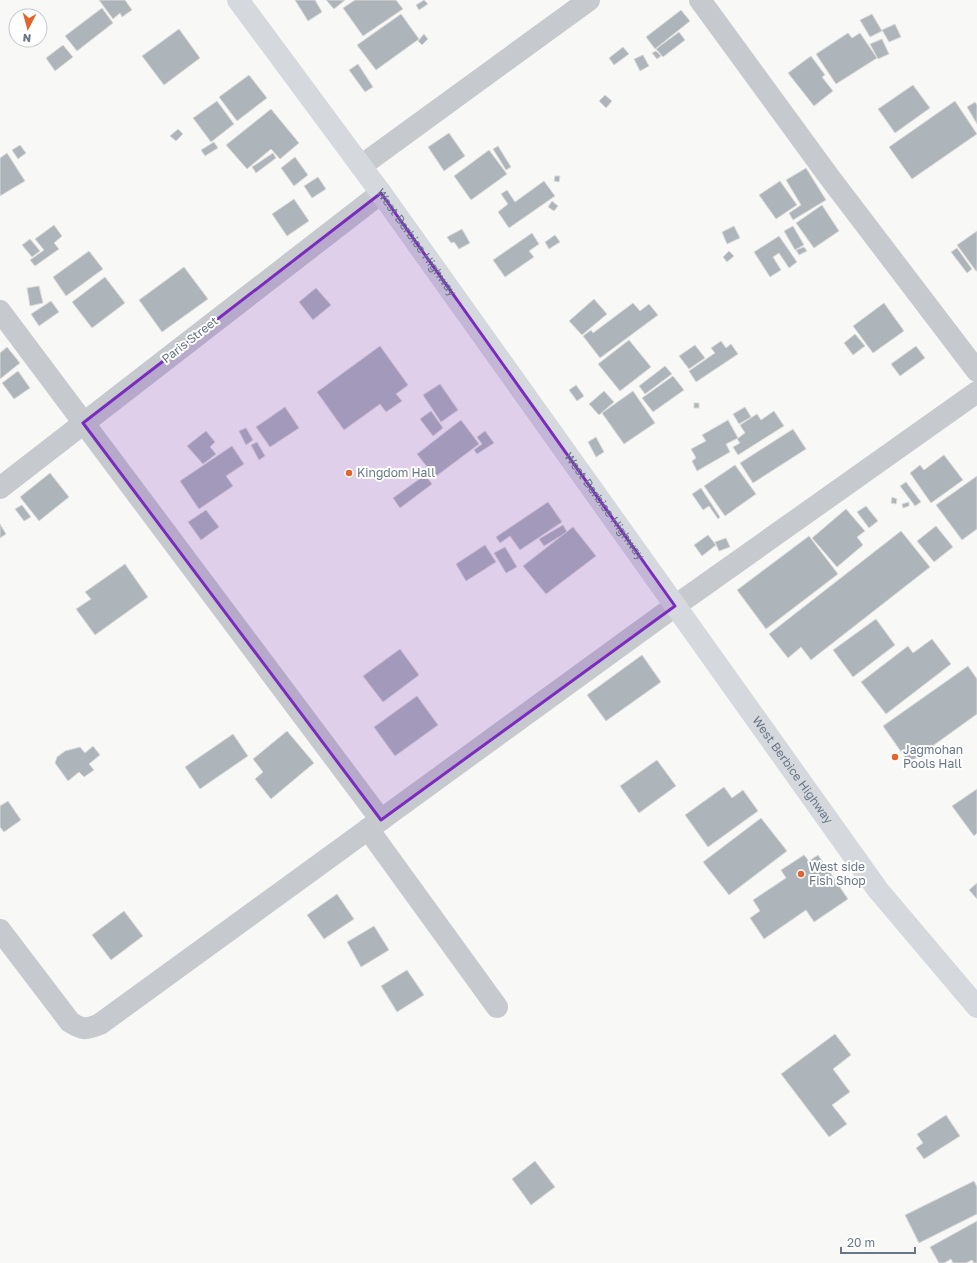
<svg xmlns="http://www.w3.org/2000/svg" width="977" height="1263" font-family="'Golos Text',sans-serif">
<rect width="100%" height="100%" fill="#f8f8f6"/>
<g fill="#adb4ba" stroke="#dadad8">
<polygon points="99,0 125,0 132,10 122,17 120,13 113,19"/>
<polygon points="295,0 315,0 322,12 308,21"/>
<polygon points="326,0 345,0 334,9"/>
<polygon points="355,0 396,0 403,9 363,36 343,8"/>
<polygon points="424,0 428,4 419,10 416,5"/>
<polygon points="102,8 113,23 77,51 65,36"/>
<polygon points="681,10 690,21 655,49 646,37"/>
<polygon points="401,14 419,39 376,70 357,45"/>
<polygon points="872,14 882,31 870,37 860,20"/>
<polygon points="895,24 901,37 889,42 882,30"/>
<polygon points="179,29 200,58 164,85 142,56"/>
<polygon points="679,32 685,40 663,57 656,49"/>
<polygon points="848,33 852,38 860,33 877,58 836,84 816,54"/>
<polygon points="424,34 428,39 422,45 418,41"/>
<polygon points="882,39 889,54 878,59 870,44"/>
<polygon points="63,45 73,57 55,71 46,58"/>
<polygon points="623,47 629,54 614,65 609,58"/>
<polygon points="656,51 661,56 657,59 652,53"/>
<polygon points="643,55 649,66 640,71 634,59"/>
<polygon points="811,56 825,75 822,77 833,91 814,106 788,73"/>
<polygon points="358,64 373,87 365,92 349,70"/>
<polygon points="249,75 267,98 237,121 219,97"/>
<polygon points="913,85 930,108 895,133 878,109"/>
<polygon points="605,95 612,101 606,108 599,101"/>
<polygon points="217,101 234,124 211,142 193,118"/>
<polygon points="955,101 977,134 912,179 889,147"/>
<polygon points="975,102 977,105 977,124 967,107"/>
<polygon points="271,109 299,143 280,159 271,149 247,169 226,145"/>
<polygon points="178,129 183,134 176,141 170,136"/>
<polygon points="449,133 465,156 444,171 428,147"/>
<polygon points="214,142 218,148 205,156 201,150"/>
<polygon points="20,145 26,153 18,159 12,150"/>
<polygon points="498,146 511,167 506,170 493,149"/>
<polygon points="489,150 507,174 471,200 454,176"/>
<polygon points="7,153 25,181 0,196 0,158"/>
<polygon points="273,153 276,158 256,173 252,167"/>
<polygon points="295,157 308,175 294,186 281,168"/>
<polygon points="806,168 826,200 793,220 789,213 801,205 786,180"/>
<polygon points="555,176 560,176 559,182 554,181"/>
<polygon points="318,177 326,189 312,198 304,186"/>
<polygon points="544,181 555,196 509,228 498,212 508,204 501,194 507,190 515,202"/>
<polygon points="780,181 797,205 776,219 759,195"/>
<polygon points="294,199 309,221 287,236 272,214"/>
<polygon points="552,201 558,206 554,211 548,207"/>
<polygon points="822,205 839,231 814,248 796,223"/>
<polygon points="54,225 62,236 54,243 59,249 35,266 30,260 44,250 35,239"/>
<polygon points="734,226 740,238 727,244 722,232"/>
<polygon points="793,226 804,245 795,250 784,231"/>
<polygon points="462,229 470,243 459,249 454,242 451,243 447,237"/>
<polygon points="977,231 977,271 976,271 957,245"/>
<polygon points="532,233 539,244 529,251 534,257 505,277 493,260"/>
<polygon points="555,235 560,242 549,249 545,242"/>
<polygon points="779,236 797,262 789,268 779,253 773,257 781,270 770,277 754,252"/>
<polygon points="30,239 40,251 32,257 22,245"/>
<polygon points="804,247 807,251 799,255 796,250"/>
<polygon points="957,248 972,269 967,273 951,252"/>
<polygon points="89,251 103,269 66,296 53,277"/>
<polygon points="729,251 734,256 727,262 723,257"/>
<polygon points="184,267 208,299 162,332 139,300"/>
<polygon points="105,277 125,303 92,328 72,302"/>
<polygon points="39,286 43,303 30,306 27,288"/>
<polygon points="316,288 331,305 313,320 299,302"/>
<polygon points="594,299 607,314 582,335 569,321"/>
<polygon points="51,301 59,312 39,326 31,314"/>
<polygon points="633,303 640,311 649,304 658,315 600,358 583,336 591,330 593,333"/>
<polygon points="884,303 904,331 873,353 853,326"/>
<polygon points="855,334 865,346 853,355 844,343"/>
<polygon points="629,340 651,367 620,391 598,364"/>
<polygon points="721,341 726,348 731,344 738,354 696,382 689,371 715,353 711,348"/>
<polygon points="695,345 705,358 689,369 679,356"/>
<polygon points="380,346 408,385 396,394 402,401 386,412 380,404 344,430 317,392"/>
<polygon points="916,346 925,358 900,376 891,364"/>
<polygon points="7,347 20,363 0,379 0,353"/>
<polygon points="665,366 672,374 645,394 639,386"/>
<polygon points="18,371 30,388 14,399 2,383"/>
<polygon points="673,376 684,390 653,412 642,398"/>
<polygon points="440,384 458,410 441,422 423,395"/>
<polygon points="576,385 584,396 577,401 569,390"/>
<polygon points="604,391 614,402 599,415 589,404"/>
<polygon points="633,391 655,423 624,444 602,413"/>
<rect x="694" y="403" width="5" height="5"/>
<polygon points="285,407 299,428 270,447 256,427"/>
<polygon points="745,407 751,417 739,424 733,414"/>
<polygon points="431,411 443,428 433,436 420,419"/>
<polygon points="774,411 784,426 738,455 733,447 740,443 737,439 745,433 740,425 757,414 761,420"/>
<polygon points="461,420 479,444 435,477 417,454"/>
<polygon points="728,420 738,438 726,444 730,452 697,471 692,461 696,458 691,449 706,441 702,435"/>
<polygon points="246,428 253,440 246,445 239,431"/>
<polygon points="793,429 806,449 753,483 740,463"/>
<polygon points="206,431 215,442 210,447 216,454 203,464 187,446"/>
<polygon points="485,431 494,443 477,454 474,450 482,444 477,437"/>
<polygon points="596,437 604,452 596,457 588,442"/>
<polygon points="257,442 265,456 259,460 251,445"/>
<polygon points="232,446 244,464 226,476 233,486 199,509 180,481"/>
<polygon points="944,455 963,480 931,503 910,473 920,465 924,470"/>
<polygon points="735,465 756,494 725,516 704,486"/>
<polygon points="50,473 69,497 39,521 20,497"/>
<polygon points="425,475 432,484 400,508 393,498"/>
<polygon points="977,476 977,529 962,540 936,505"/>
<polygon points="906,482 921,502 915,506 900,486"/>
<polygon points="701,488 720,517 718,519 709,506 703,510 692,494"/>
<polygon points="892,497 897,499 896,504 891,503"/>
<polygon points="548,502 562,522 520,550 510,536 500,543 496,537"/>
<polygon points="909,502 909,506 903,508 902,504"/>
<polygon points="22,505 31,517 24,521 15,509"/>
<polygon points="866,506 878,521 869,528 857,512"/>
<polygon points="846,509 865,531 857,537 863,545 837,567 812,538"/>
<polygon points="206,510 219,527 201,540 188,522"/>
<polygon points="0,524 6,534 0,538"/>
<polygon points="563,525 567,532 544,546 539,539"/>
<polygon points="936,526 953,547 934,562 917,541"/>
<polygon points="573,527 596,556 546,594 523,566"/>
<polygon points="901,531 930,567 811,660 801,647 788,658 769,634"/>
<polygon points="708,535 716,545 702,556 694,545"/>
<polygon points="809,536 838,574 766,629 737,590"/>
<polygon points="726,538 730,547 719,551 715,542"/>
<polygon points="485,545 496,562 466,581 456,564"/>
<polygon points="505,547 517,567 506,573 494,553"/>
<polygon points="125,564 148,597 95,635 76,609 91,599 85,592"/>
<polygon points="876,619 895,645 853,677 833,650"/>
<polygon points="932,639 951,664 886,714 861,682 908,646 913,653"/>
<polygon points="400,649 419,675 383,702 363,676"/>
<polygon points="642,655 661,682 606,721 587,695"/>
<polygon points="968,666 977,679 977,714 909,763 883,726"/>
<polygon points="417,696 438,725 395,756 374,727"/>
<polygon points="287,731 314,763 271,799 255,779 263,772 253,759"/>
<polygon points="233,734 248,756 200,789 185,767"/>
<polygon points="93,746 100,755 89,764 94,770 84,777 79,772 68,781 55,763 57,757 65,751 80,747 85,753"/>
<polygon points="657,760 676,786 639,813 620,786"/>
<polygon points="724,787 732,798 743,790 758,811 708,847 685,815"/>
<polygon points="977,789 977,833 974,836 952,806"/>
<polygon points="8,801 21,820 4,832 0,827 0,806"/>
<polygon points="761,818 787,851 729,895 703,862"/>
<polygon points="804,855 809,861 818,855 848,899 814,922 806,910 764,939 750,918 760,911 753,900 786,878 781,870"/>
<polygon points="977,883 977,899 969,890"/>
<polygon points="337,894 354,919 324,939 307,915"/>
<polygon points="124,911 143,936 111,960 92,935"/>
<polygon points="374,926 389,950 361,967 347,942"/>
<polygon points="407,970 424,995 397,1012 381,986"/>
<polygon points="835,1034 851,1055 833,1069 850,1092 832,1105 847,1124 829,1137 781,1074"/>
<polygon points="946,1115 960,1136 924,1159 916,1148 923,1143 917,1134"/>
<polygon points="535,1161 555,1187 531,1205 512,1179"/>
<polygon points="974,1181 977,1187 977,1214 919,1243 905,1215"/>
<polygon points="977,1221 977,1263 974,1263 972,1260 966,1263 953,1263 951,1259 944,1263 939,1263 930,1247"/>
</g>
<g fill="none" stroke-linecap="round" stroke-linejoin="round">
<g stroke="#c6c9cd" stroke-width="22">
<polyline points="700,0 830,178 977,371"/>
<polyline points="361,166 589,0"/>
<polyline points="0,311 381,820"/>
<polyline points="0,488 381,193"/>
<polyline points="368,829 497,1007"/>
<path d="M0,930L70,1022C83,1030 86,1030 100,1024L675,606L977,392"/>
</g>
<path stroke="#d5d9dd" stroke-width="22" id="s1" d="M238,0L381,193L878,890L977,1007"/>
</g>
<path fill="#7b2cbf" fill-opacity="0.2" stroke="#7b2cbf" stroke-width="3" stroke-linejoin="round" d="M381,193L675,606L381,820L83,423Z"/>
<g fill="#e1652d" stroke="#fff" stroke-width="1.5">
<circle cx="349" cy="473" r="4"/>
<circle cx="895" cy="757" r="4"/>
<circle cx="801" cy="874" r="4"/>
</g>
<g text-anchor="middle" stroke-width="4" stroke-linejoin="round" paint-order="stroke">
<g font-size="12" fill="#687686" stroke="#fff">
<text dy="4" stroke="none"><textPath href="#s1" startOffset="301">West Berbice Highway</textPath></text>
<text transform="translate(190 340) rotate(-38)" y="4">Paris Street</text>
<text dy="4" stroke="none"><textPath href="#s1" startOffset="625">West Berbice Highway</textPath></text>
<text dy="4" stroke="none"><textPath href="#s1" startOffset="949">West Berbice Highway</textPath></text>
</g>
<g font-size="12" fill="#687686" stroke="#fff" text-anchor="start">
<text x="357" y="477">Kingdom Hall</text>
<text x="903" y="754">Jagmohan<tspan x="903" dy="14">Pools Hall</tspan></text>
<text x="809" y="871">West side<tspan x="809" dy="14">Fish Shop</tspan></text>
</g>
</g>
<g transform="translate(28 28) rotate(186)"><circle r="19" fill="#ffffff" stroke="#c3c8cf"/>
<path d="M0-3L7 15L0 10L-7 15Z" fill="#e1652d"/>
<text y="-6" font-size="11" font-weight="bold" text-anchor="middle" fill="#687686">N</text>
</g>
<path d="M841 1247v6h74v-6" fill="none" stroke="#687686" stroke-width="2"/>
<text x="847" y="1247" font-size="12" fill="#687686" stroke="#ffffff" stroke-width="3" paint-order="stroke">20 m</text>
</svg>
